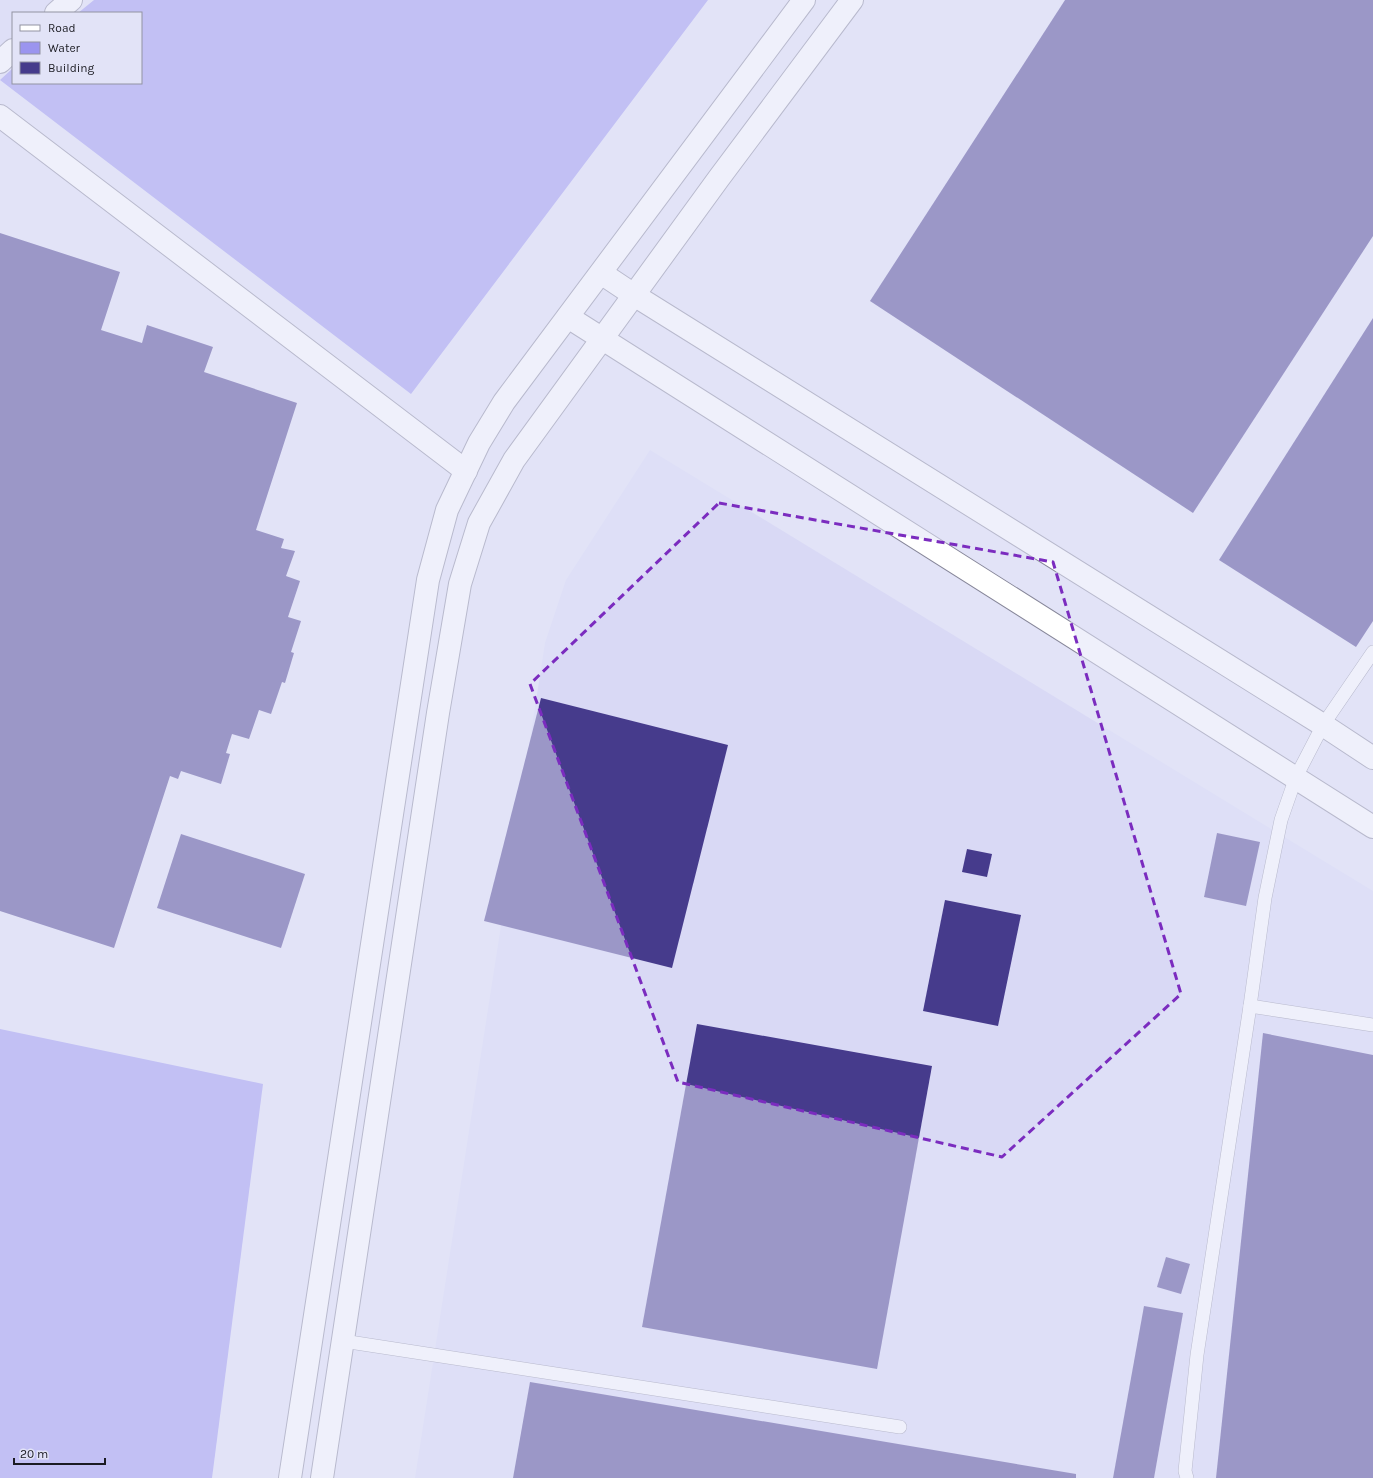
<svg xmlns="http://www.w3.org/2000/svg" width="1373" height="1478" font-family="Karla,sans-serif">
<rect width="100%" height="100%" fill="#e2e3f7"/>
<g fill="#d9d9f5">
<polygon points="0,0 63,0 48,13 13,13 13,45 0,56"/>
<polygon points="650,450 1373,891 1373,1478 415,1478 545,643 566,580"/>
</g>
<g fill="#9b95ef">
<polygon points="94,0 708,0 411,394 0,80 13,68 13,83 141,83 141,13 78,13"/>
<polygon points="0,1029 263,1084 212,1478 0,1478"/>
</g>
<g fill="#463b8c">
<polygon points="1065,0 1373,0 1373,236 1193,513 870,301"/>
<polygon points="0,233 120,272 101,330 142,343 147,325 213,347 204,372 297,403 256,530 284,539 281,548 295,551 286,576 300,581 288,617 301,621 291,652 294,653 285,683 282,682 271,714 259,710 249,739 232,734 226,753 230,754 221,784 181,771 178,779 170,776 114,948 0,911"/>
<polygon points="1373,318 1373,621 1356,647 1219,560"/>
<polygon points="541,698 728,745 672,968 484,921"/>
<polygon points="1217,833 1260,842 1246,906 1204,897"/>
<polygon points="181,834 305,874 281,948 157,908"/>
<polygon points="967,849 992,854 987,877 962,872"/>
<polygon points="945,900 1021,915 998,1026 923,1011"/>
<polygon points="697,1024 932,1066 877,1369 642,1327"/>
<polygon points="1263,1033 1373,1055 1373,1478 1216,1478"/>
<polygon points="1166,1257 1190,1264 1181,1294 1157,1287"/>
<polygon points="1144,1306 1183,1313 1154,1478 1113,1478"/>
<polygon points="530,1382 1076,1474 1076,1478 513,1478"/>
</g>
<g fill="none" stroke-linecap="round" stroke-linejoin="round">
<defs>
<g id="lane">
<polyline points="1250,1006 1373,1025"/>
<polyline points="343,1341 900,1427"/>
<polyline points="1187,1478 1185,1471 1197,1355 1250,1006 1265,898 1281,820 1296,777 1323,725 1373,652"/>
</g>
<g id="street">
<polyline points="56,13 71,0"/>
<polyline points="0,62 13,50"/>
</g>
<g id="secondary">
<polyline points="0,116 466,471"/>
<polyline points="601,273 634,295 1323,725 1373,758"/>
<polyline points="568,317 1373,827"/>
<polyline points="290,1478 428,580 447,510 479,443 504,402 804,0"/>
<polyline points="322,1478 438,713 460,584 479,523 514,460 719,178 852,0"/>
</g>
</defs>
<use href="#lane" stroke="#87879a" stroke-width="14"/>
<use href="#street" stroke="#87879a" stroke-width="24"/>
<use href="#secondary" stroke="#87879a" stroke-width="24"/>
<use href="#lane" stroke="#fff" stroke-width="13"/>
<use href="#street" stroke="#fff" stroke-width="22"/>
<use href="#secondary" stroke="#fff" stroke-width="22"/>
</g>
<path d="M0 0H1373V1478H0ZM719,503L1053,562L1181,994L1002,1157L678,1082L530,684Z" fill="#e2e3f7" fill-opacity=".55" fill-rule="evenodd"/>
<path fill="none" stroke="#7b2cbf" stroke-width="3" stroke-dasharray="8 5" stroke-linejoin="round" d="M719,503L1053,562L1181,994L1002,1157L678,1082L530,684Z"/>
<rect x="12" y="12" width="130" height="72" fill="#e2e3f7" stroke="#9293a2"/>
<rect x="20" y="25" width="20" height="6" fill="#ffffff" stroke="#9293a2"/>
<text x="48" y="32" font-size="12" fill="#1b1b22">Road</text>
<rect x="20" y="42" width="20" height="12" fill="#9b95ef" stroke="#9293a2"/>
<text x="48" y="52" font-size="12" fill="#1b1b22">Water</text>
<rect x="20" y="62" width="20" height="12" fill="#463b8c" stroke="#9293a2"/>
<text x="48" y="72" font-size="12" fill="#1b1b22">Building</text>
<path d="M14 1458v6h91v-6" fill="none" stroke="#1b1b22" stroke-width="2"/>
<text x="20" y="1458" font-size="12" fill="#1b1b22" stroke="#e2e3f7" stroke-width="3" paint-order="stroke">20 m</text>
</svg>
